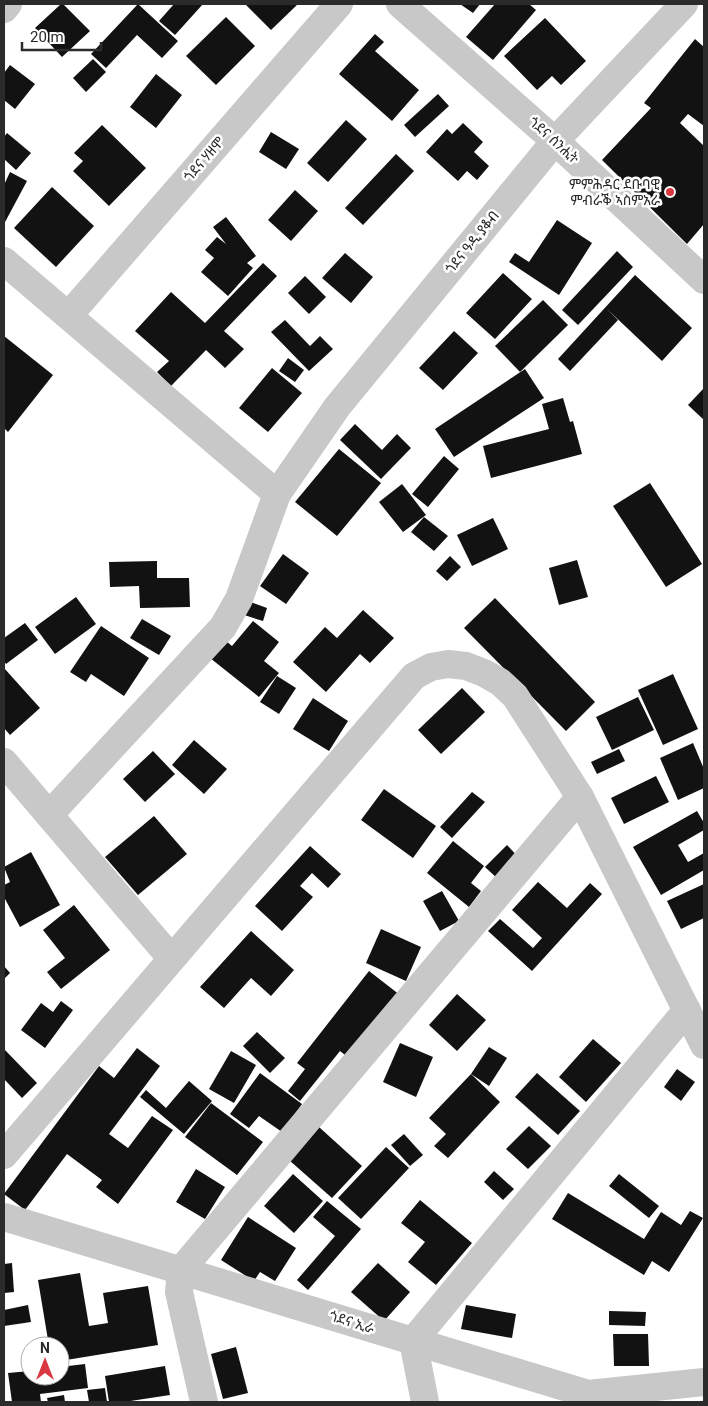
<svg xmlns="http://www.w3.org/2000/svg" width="708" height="1406" font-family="Roboto,'Noto Sans Ethiopic',sans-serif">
<rect width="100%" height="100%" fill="#fff"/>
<g fill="#121212">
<polygon points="61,4 63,4 90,31 62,57 35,28"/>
<polygon points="138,4 178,41 162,58 137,35 106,68 91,54"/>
<polygon points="174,4 203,4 175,35 159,21"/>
<polygon points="245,4 298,4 271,30"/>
<polygon points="460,4 480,4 473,13"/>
<polygon points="495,4 529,4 536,10 493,60 466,37"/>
<polygon points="226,17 255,46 216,85 186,56"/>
<polygon points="545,18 586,61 561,85 552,76 537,90 504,56"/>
<polygon points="375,34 384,42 375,51 419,90 392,121 339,74"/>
<polygon points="695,39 704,47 704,126 688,114 680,123 704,146 704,224 687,244 602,160 651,108 644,103"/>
<polygon points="93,59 106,72 86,92 73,78"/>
<polygon points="10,65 35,84 15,109 4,100 4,73"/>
<polygon points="156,74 182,95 156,128 130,107"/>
<polygon points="438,94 449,106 415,137 404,125"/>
<polygon points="346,120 367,139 328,182 307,163"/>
<polygon points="463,123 483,142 474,152 489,166 477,180 467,171 458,181 426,152 447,129 452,134"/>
<polygon points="102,125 146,168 109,206 73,171 83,161 74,153"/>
<polygon points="271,132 299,149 286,169 259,152"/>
<polygon points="7,133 31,153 16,170 4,159 4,137"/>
<polygon points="396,154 414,171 363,225 345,208"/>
<polygon points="10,172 27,181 4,224 4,185"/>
<polygon points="52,187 94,226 56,267 14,228"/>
<polygon points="295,190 318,211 291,241 268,220"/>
<polygon points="226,217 256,256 247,263 253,268 228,296 201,272 214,258 205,250 217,237 226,244 213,227"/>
<polygon points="557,220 592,243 559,295 509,262 515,253 529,262"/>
<polygon points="617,251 633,267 578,325 562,310"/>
<polygon points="345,253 373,277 351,303 322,278"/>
<polygon points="263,263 277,276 224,331 244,349 225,368 206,350 171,386 157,372 169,361 135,331 171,292 205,323"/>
<polygon points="503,273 532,299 495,339 466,313"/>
<polygon points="635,275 692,328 662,361 607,309 618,320 570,371 558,359"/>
<polygon points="305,276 326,297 309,314 288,293"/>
<polygon points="543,300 568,325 520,372 495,346"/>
<polygon points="285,320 310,346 320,336 333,349 309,371 271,332"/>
<polygon points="454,331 478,353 443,390 419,368"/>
<polygon points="4,336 53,375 8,432 4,428"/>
<polygon points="288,358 304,370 295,382 279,371"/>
<polygon points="272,368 302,393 268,432 239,408"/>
<polygon points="525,369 544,398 454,457 435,429"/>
<polygon points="704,388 704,420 688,405"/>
<polygon points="563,398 570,422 573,421 582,454 491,478 483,446 549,429 542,404"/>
<polygon points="355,424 382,450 397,434 411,448 381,479 340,440"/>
<polygon points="339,449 381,483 337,536 295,502"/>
<polygon points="444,456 459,469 428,507 412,494"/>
<polygon points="650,483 702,564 666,587 613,506"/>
<polygon points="402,484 426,515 403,532 379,502"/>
<polygon points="424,517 448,536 434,551 411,532"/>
<polygon points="493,518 508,549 472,566 457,535"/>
<polygon points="283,554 309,573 286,604 260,586"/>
<polygon points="450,556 461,567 447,581 436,571"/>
<polygon points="577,560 588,597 559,605 549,568"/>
<polygon points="157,561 157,578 189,578 190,607 140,608 139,586 110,587 109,562"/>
<polygon points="76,597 96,624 55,654 35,627"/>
<polygon points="495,598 595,702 566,731 464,628"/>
<polygon points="245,600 267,608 263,621 241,614"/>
<polygon points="363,610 394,638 370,663 360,654 326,692 293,662 325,627 337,638"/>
<polygon points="142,619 171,636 159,655 130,638"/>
<polygon points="253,621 279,642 264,661 279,673 259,697 205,654 220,636 232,646"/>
<polygon points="25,623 38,640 6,664 4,661 4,638"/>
<polygon points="101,626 149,658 124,696 91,674 86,682 70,672"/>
<polygon points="4,668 40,708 10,735 4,728"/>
<polygon points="673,674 698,729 663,745 638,690"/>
<polygon points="277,676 296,688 279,714 260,702"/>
<polygon points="462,688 485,712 441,754 418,730"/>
<polygon points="638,697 654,730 612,750 596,717"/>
<polygon points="313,698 348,721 329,751 293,729"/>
<polygon points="194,740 227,769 204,794 172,765"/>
<polygon points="693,743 704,769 704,788 678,800 660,758"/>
<polygon points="619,749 625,761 597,774 591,762"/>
<polygon points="153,751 175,774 145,802 123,779"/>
<polygon points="656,776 669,802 624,824 611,798"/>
<polygon points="384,789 436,826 413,858 361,820"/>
<polygon points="472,792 485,802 452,838 440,827"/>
<polygon points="697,811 704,823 704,830 678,845 688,862 704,853 704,870 661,895 633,847"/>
<polygon points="154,816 187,854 138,895 105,857"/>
<polygon points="453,841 484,866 471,883 481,891 469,907 427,873"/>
<polygon points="507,845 520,859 499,880 485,867"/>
<polygon points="310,846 341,874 328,888 312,873 300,886 313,897 282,931 255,906"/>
<polygon points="31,852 60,905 20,927 4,897 4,885 10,882 4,867"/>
<polygon points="538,882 567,908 590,883 602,894 532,971 488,931 500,919 533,948 542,938 512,910"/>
<polygon points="704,884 704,918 681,929 667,901"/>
<polygon points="442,891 459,921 440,931 423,901"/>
<polygon points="74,905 110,950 61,989 47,972 65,958 43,930"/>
<polygon points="381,929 421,947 406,981 366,963"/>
<polygon points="251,931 294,970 271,996 251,978 224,1008 200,987"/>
<polygon points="4,966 10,973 4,979"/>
<polygon points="369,971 400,995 350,1059 340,1051 300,1101 288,1091 305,1069 297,1063"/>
<polygon points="457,994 486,1020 457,1051 429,1025"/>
<polygon points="61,1001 73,1010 45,1048 21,1030 41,1003 53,1012"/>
<polygon points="257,1032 285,1058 270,1073 243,1046"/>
<polygon points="593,1039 621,1063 586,1102 559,1077"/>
<polygon points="400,1043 433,1057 416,1097 383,1082"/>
<polygon points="489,1047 507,1058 489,1086 471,1074"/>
<polygon points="137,1048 160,1066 109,1134 128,1148 152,1116 173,1130 118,1204 96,1187 102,1180 67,1154 25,1210 4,1194 99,1066 114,1078"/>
<polygon points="4,1049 37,1083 22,1098 4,1079"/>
<polygon points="231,1051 256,1065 234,1103 209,1089"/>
<polygon points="677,1069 695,1082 681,1101 664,1087"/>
<polygon points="260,1073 302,1104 282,1132 259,1116 249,1128 230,1114"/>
<polygon points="537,1073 580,1111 558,1135 515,1097"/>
<polygon points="471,1074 500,1102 448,1158 434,1146 446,1134 429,1118"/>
<polygon points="189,1081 212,1101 184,1134 140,1097 146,1090 166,1108"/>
<polygon points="211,1103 263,1142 237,1175 185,1137"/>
<polygon points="529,1126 551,1146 528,1169 506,1149"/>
<polygon points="319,1127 362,1166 332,1198 289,1160"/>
<polygon points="404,1134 423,1155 410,1166 391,1145"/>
<polygon points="386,1147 409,1168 361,1219 338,1198"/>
<polygon points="196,1169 225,1187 205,1219 176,1202"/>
<polygon points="494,1171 514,1189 503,1200 484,1182"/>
<polygon points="293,1174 323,1201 294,1233 264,1206"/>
<polygon points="619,1174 659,1206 649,1218 609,1186"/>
<polygon points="568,1193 644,1239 661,1212 681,1225 690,1211 703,1218 669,1272 652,1261 644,1275 552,1219"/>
<polygon points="420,1200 472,1243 436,1285 408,1262 425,1242 401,1223"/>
<polygon points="327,1201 361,1229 308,1290 297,1280 335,1236 313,1217"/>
<polygon points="248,1217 296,1248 275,1281 260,1272 254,1281 221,1260"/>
<polygon points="12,1263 14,1292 4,1293 4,1264"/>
<polygon points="378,1263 410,1292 384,1321 351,1292"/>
<polygon points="80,1273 89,1326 108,1323 103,1293 148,1286 158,1345 60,1361 60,1346 49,1346 38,1280"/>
<polygon points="28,1305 31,1322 4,1326 4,1310"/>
<polygon points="466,1305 516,1314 512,1338 461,1329"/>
<polygon points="609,1311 646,1312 645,1326 609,1325"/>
<polygon points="613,1334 648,1334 649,1366 614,1366"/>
<polygon points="236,1347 248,1393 223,1399 211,1354"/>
<polygon points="85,1364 88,1388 40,1394 41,1402 12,1402 8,1373 30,1371 30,1376 60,1376 60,1367"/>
<polygon points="165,1366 170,1395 124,1402 109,1402 105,1376"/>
<polygon points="105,1388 107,1402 89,1402 87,1390"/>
<polygon points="64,1395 65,1402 48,1402 47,1398"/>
</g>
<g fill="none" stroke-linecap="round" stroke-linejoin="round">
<g stroke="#c8c8c8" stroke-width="28">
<polyline points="400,4 555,141 704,280"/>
<polyline points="4,9 8,4"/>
<polyline points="4,261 277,494"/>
<polyline points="69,315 339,4"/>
<polyline points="4,762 171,958"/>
<polyline points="49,815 223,627 239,599 277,494 337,407 555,141 684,4"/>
<polyline points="4,1155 414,676 431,667 448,664 466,666 484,673 500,682 515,696 580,797 704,1045"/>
<polyline points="4,1217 588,1394 704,1382"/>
<polyline points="204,1402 179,1292 181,1270 580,797"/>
<polyline points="425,1402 413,1341 687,1010"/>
</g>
</g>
<circle fill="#d93742" stroke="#fff" stroke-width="2" cx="670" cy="192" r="5"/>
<g text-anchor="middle" stroke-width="5" stroke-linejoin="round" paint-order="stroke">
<g font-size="14" fill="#2b2b2b" stroke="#fff">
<text transform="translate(554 140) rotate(42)" y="5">ጎደና ሰንሒት</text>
<text transform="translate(204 159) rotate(-49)" y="5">ጎደና ሃዘሞ</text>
<text transform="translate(472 242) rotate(-51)" y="5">ጎደና ዓዲ ያቆብ</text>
<text transform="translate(352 1322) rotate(17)" y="5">ጎደና ኢራ</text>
</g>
<g font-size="14" fill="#2b2b2b" stroke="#fff" text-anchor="end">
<text x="660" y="189">ምምሕዳር ደቡባዊ<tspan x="660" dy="16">ምብራቕ ኣስምአራ</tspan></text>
</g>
</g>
<rect width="708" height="1406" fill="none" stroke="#2b2b2b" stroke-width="10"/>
<g transform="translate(45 1361)"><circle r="24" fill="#ffffff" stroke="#aaaaaa"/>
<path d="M0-4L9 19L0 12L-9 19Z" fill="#d93742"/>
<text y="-8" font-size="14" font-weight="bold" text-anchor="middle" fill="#2b2b2b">N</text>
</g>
<path d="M22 42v8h79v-8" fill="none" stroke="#2b2b2b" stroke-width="2.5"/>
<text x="30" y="42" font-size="15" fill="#2b2b2b" stroke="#ffffff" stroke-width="4" paint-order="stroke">20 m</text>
</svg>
